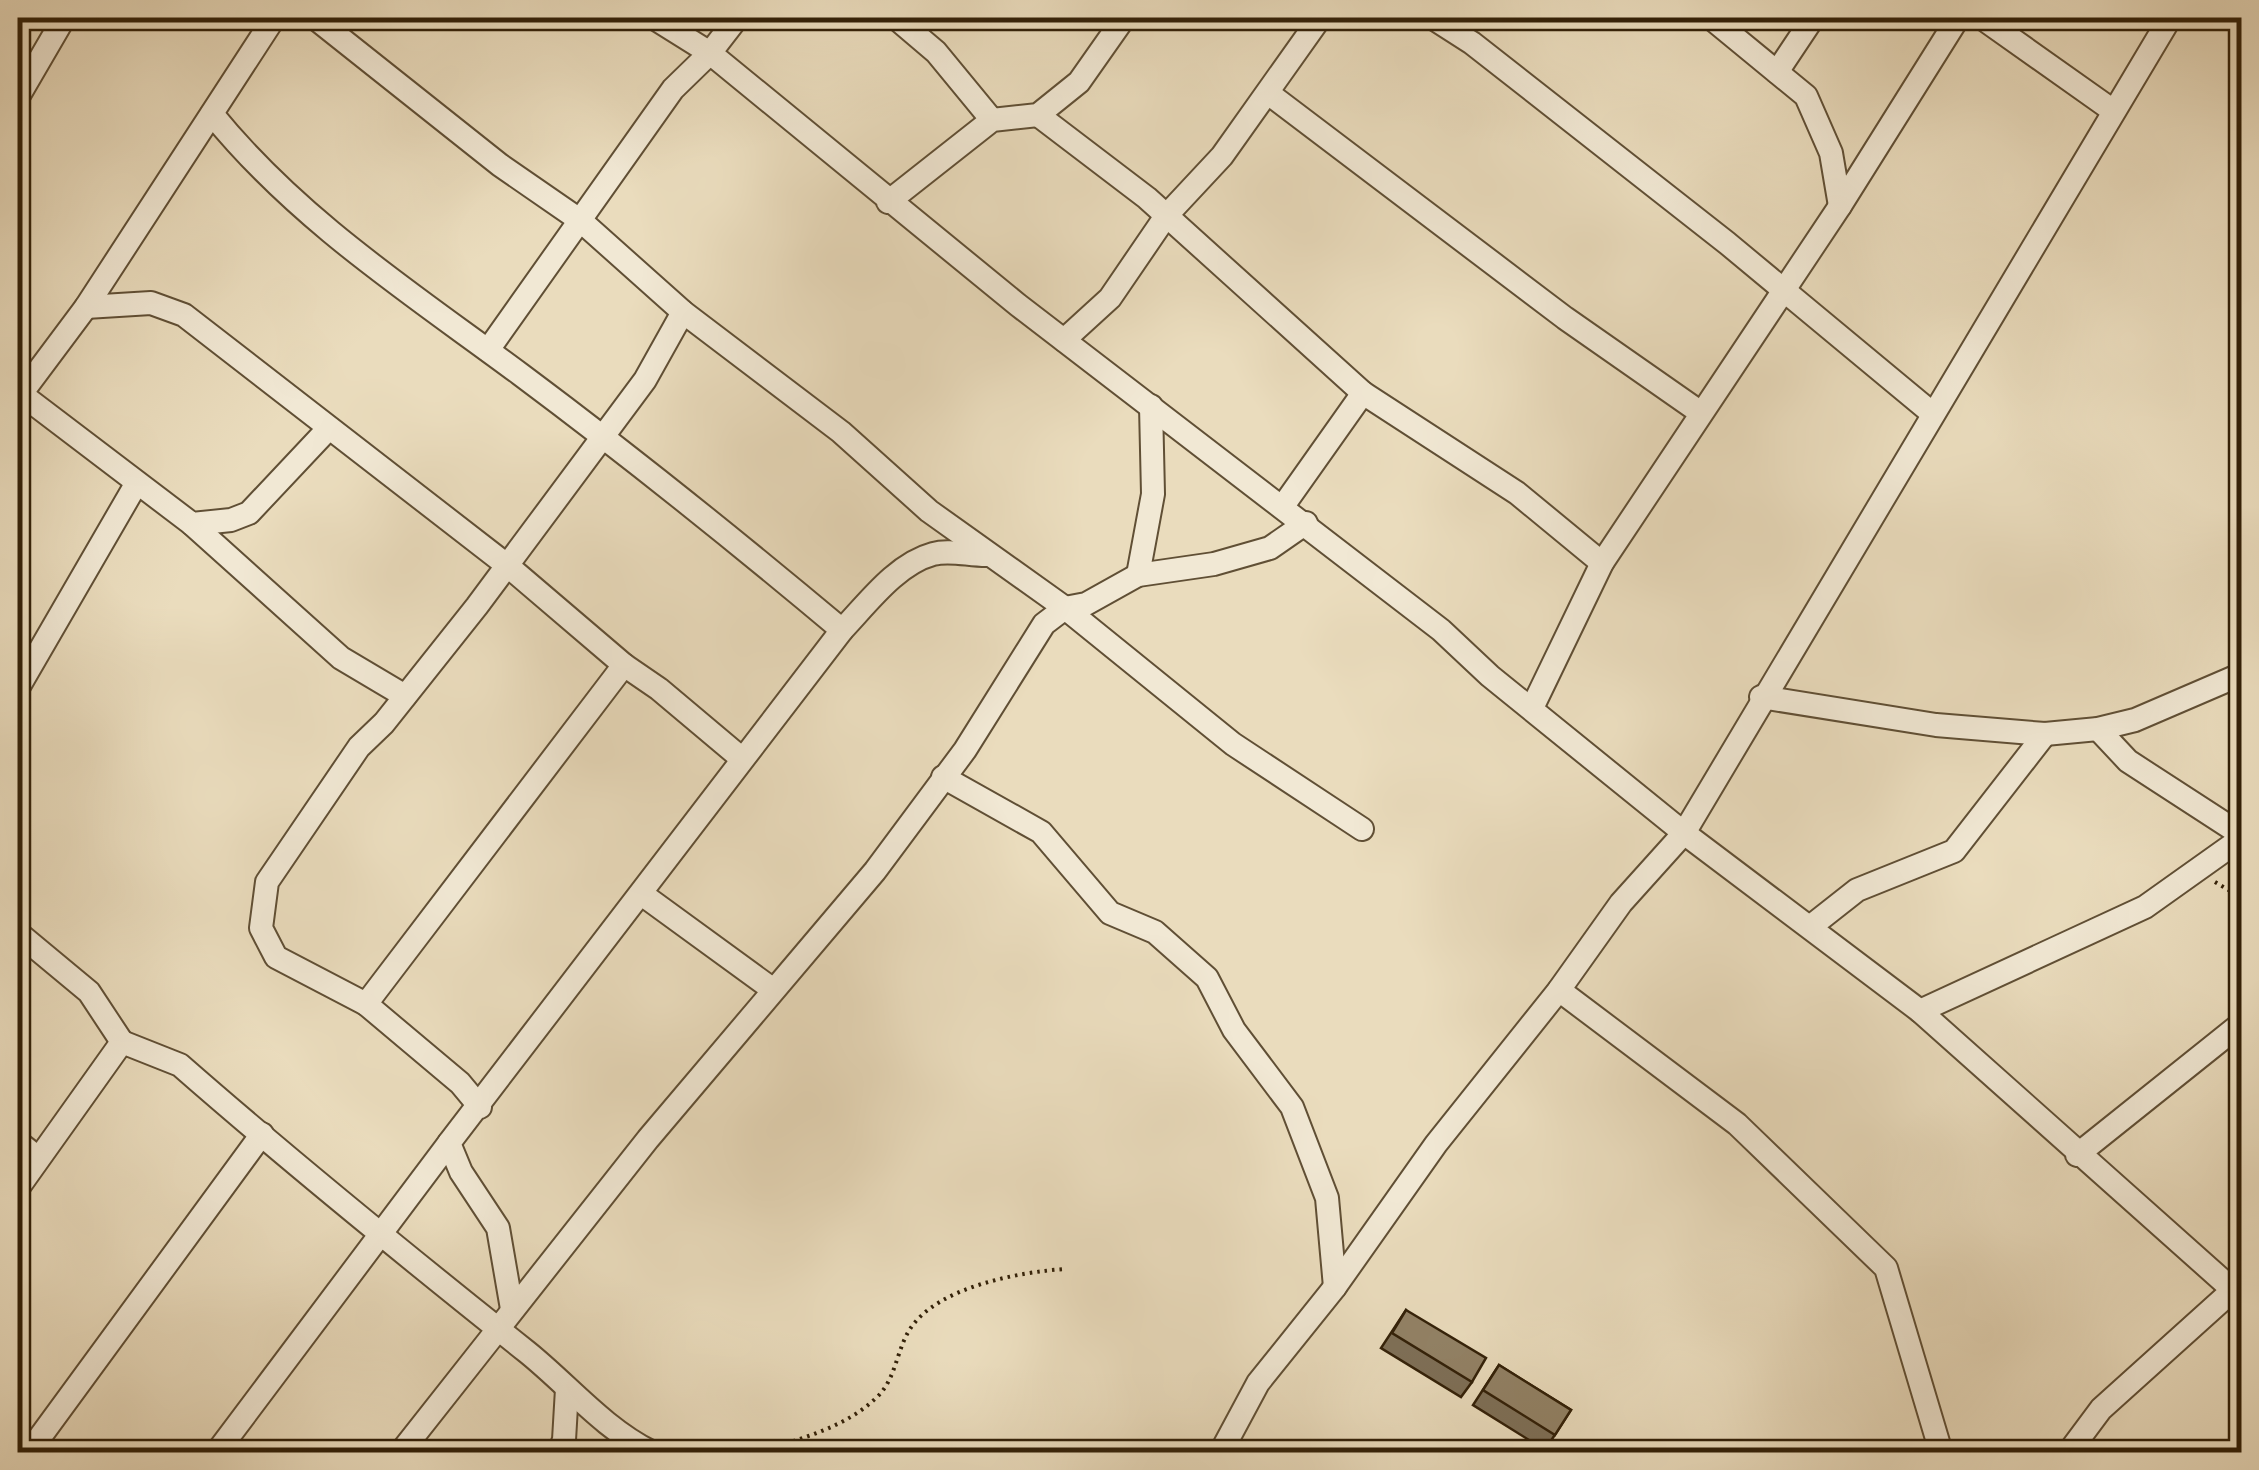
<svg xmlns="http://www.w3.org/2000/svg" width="2259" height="1470" font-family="Alegreya,serif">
<rect width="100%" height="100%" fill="#eadcbd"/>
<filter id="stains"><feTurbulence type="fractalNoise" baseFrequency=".002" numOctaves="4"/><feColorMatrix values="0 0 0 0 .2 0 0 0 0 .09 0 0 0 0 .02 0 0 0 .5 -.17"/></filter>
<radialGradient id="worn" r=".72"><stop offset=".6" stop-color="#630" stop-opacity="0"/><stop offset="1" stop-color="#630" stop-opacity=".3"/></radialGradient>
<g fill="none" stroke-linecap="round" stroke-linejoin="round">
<defs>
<g id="street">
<polyline points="315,18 500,165 581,221 683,312 841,432 929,511 1065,608 1233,744 1362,829"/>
<polyline points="654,18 710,53 1018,305 1441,630 1490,676 1684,833 1920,1011 2242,1298"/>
<polyline points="896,18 936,52 992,120"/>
<polyline points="1433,18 1472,43 1727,243 1933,414"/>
<polyline points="1711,18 1806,96 1831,153 1840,206"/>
<polyline points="1982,18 2112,110"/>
<polyline points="1777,72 1813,18"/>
<polyline points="1268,93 1565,318 1701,413"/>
<polyline points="18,97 64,18"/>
<path d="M212,114C299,221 411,293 520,374C630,456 737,542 842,630L449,1143L461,1172L498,1228L512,1309"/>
<polyline points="1038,115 1147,198 1363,393"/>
<polyline points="888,202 992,120 1038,115 1079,82 1124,18"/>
<polyline points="86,307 151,303 184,315 508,566 624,665"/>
<polyline points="683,312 645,380 477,606 384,723 359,747 267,882 261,928 276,957 366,1004 624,665 659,689 741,758"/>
<polyline points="1064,340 1110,298 1166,216 1222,156 1320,18"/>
<polyline points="488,350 673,89 710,53 737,18"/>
<polyline points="18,392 21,394 86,307 274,18"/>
<polyline points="18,400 21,394 192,524 231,520 249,513 329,428"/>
<polyline points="1283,506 1363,393 1517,493 1602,563"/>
<polyline points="192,524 341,658 405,696"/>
<polyline points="1138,575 1153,494 1151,406"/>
<path d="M842,630C867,604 896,564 933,554C950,549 971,556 989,555"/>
<polyline points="18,688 135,486"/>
<polyline points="1761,697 1936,725 2045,734 2098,729 2135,720 2242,674"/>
<polyline points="1533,706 1602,563 1840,206 1958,18"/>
<polyline points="2098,729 2128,761 2242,835"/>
<polyline points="943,777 1041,832 1110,913 1155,932 1207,978 1234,1030 1292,1107 1327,1198 1335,1287"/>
<polyline points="643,895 772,989"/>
<polyline points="1810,927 1857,890 1954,851 2045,734"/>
<polyline points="18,933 89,992 122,1042"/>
<polyline points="1559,990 1737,1124 1886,1268 1941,1452"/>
<polyline points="366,1004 460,1083 480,1107"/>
<polyline points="1920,1011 2145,907 2242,838"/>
<polyline points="18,1142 38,1158"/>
<polyline points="2077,1155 2242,1023"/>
<path d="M18,1188L122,1042L180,1065C293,1164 409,1258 527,1352C568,1385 603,1428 651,1452"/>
<polyline points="29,1452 262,1134"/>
<polyline points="217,1452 449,1143"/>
<polyline points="401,1452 648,1139 875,871 965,750 1044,624 1065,608 1086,604 1138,575 1214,564 1270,548 1306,523"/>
<polyline points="559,1452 564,1440 567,1389"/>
<polyline points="1221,1452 1258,1383 1335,1287 1436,1144 1559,990 1621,903 1684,833 2170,18"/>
<polyline points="2069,1452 2101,1409 2242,1282"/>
</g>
</defs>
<use href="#street" stroke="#604f35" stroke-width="26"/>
<g stroke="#322008" stroke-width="4" stroke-dasharray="2.5 5" stroke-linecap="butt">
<polyline points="2215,882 2242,898"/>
<path d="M757,1452C797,1440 845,1428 876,1398C896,1380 896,1351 910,1329C937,1287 1019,1272 1065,1269"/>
</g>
<use href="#street" stroke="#f1e8d4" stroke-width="22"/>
</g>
<g fill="#7e7058" stroke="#322008" stroke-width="2.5">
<polygon points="1406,1310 1472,1382 1461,1397 1381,1348"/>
<polygon points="1499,1365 1571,1410 1545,1450 1473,1405"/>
</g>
<g fill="#928266" stroke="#322008" stroke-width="2.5">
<polygon points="1406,1310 1486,1358 1472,1382 1392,1333"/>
<polygon points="1499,1365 1571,1410 1555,1435 1483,1390"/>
</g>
<rect width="2259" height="1470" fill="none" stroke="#eadcbd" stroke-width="60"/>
<rect x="20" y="20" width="2219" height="1430" fill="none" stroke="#322008" stroke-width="5"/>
<rect x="30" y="30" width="2199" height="1410" fill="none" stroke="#322008" stroke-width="2.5"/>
<rect width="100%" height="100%" filter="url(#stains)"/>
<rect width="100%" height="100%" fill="url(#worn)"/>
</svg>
